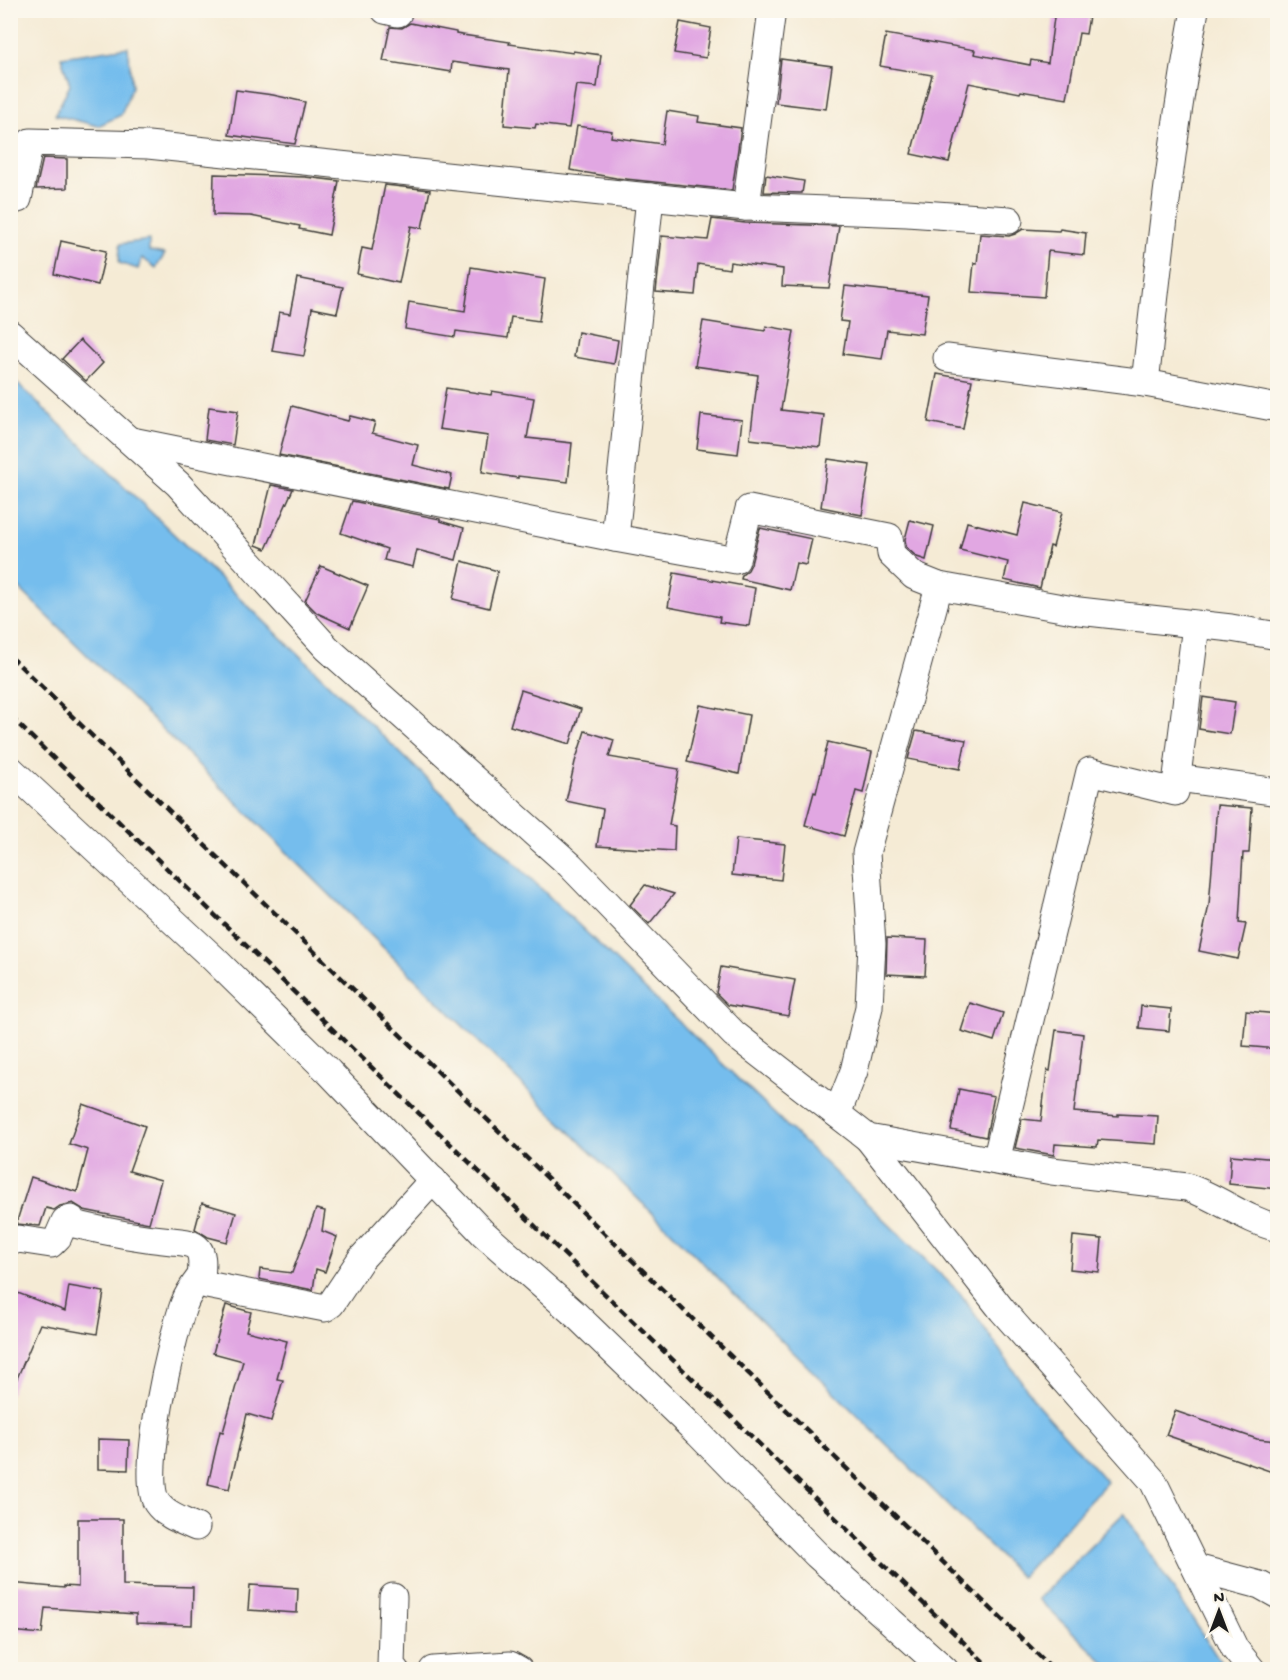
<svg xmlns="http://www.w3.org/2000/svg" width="1288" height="1680" font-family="'Gochi Hand',sans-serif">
<rect width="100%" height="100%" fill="#fbf7ec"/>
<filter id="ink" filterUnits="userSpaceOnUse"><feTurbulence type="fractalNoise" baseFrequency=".0167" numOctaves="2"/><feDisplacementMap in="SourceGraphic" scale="12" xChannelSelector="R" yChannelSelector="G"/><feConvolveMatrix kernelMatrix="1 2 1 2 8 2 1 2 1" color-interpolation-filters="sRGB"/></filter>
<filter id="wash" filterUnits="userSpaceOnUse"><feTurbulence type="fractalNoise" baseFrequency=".008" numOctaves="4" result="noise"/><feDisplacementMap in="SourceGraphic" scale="24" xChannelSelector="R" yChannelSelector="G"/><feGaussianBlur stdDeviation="1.35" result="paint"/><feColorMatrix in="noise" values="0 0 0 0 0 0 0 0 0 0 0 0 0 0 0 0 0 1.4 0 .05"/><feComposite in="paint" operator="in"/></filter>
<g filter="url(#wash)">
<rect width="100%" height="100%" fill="#f5ebd5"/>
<g fill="#74bded" stroke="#486c84" stroke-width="1.5">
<polygon points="128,47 132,87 121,115 98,126 55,115 70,85 61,57"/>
<polygon points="149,240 149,251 165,254 156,268 142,258 138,269 119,263 120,244"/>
<polygon points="11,377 960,1293 1038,1405 1107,1482 1021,1577 11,580"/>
<polygon points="1124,1513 1225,1669 1111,1669 1038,1599"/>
</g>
<g id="blocks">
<g fill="#e1a7e2">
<polygon points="1055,10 1090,10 1086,34 1079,33 1067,99 1021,91 1020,93 969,83 949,162 911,154 932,75 880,66 886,34 975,50 974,54 1030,65 1031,60 1048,63"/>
<polygon points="680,22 711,28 706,58 674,53"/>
<polygon points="410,23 456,32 456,34 510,42 509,44 573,53 573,51 601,55 597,87 576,85 569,128 536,124 535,128 504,125 509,70 452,62 451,72 383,61 390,27 402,28"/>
<polygon points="781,59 832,66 826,109 776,103"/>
<polygon points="236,90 273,95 305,102 295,144 229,135"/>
<polygon points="667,111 699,116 698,122 741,128 732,190 616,178 570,170 577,126 612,131 611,137 662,144"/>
<polygon points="43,158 67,159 67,188 36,189"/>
<polygon points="214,174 305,177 339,181 329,235 299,229 300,226 251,216 213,215"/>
<polygon points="766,175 804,181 802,193 764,192"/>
<polygon points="385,185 430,190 422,228 411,226 399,283 357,274 362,248 372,250"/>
<polygon points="712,219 745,223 839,226 829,288 782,286 783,269 730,262 729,269 698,264 695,295 656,292 662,236 708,240"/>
<polygon points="1023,229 1059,231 1060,229 1086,233 1084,255 1048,251 1044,297 971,292 974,263 977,264 980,234 1009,236 1015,234"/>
<polygon points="61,241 106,251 98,285 54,274"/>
<polygon points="471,267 545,279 539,321 511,317 508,338 456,331 455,337 405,329 409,302 465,311"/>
<polygon points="297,278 343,287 337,313 312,308 304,356 272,351 279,312 290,314"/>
<polygon points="845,286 928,295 922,334 887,330 882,359 843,354 848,322 840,321"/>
<polygon points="703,321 765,331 766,326 794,331 781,410 824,415 820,447 750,439 758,375 695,366"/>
<polygon points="578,332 618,340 614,364 574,357"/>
<polygon points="80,340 103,363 86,381 62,359"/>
<polygon points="937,374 972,380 963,429 928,422"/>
<polygon points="446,388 491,395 492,391 534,398 527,438 572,443 568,482 518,476 518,478 482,472 488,436 439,429"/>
<polygon points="292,406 348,421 350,416 375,422 372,433 418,445 413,465 452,475 449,489 279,455"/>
<polygon points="209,407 238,411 233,445 205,440"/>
<polygon points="701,415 742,420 738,454 697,449"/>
<polygon points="828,459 870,465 862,515 821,507"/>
<polygon points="271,485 293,489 266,549 256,545"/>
<polygon points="352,501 440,519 440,521 464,528 456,560 417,550 413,567 384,560 387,549 341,533"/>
<polygon points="1025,503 1062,512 1053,547 1050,546 1040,588 1004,580 1008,562 960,550 967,522 1017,535"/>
<polygon points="910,520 934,526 926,560 917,557 906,547 905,539"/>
<polygon points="760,528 812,539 806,565 796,563 790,590 741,579 742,575 748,570 751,564"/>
<polygon points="462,561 498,571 489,608 453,599"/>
<polygon points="321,566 368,586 350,628 317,613 305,601"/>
<polygon points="674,573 755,588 749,626 719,622 720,617 668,607"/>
<polygon points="521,690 581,709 570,744 510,726"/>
<polygon points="1203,697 1235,702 1230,734 1199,729"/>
<polygon points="700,705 749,715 739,774 687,762"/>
<polygon points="585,731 614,740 609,757 679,769 669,825 675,826 674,851 597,846 603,809 566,801 575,762"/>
<polygon points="916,731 966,740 960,769 908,759"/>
<polygon points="828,742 872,752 863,793 856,791 844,836 805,825 814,792 816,793"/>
<polygon points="1217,805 1252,808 1249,853 1243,853 1239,923 1246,924 1238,959 1199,951 1209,905"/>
<polygon points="736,839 785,844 781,880 732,875"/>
<polygon points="645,885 674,894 649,924 630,905"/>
<polygon points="887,938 927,940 925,976 886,974"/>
<polygon points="721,967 795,980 788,1016 728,1005 716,993"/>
<polygon points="970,1003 1003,1013 994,1041 961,1031"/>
<polygon points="1141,1006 1171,1009 1169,1031 1139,1028"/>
<polygon points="1246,1011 1278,1014 1278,1049 1243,1046"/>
<polygon points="1056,1030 1083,1034 1074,1112 1118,1116 1118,1114 1158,1116 1156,1144 1098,1140 1097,1147 1055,1144 1054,1155 1015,1148 1022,1119 1041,1121 1047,1070 1050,1071"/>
<polygon points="959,1089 994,1096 986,1137 951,1130"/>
<polygon points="83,1104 145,1126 129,1171 161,1180 149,1223 84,1210 73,1203 60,1206 54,1210 46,1208 40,1226 16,1224 31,1177 77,1192 88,1150 69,1144"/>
<polygon points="1231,1155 1278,1159 1278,1189 1229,1184"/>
<polygon points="202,1203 236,1213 227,1242 208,1237 195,1229"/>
<polygon points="316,1209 325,1211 322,1231 337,1237 325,1272 316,1269 313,1290 259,1279 260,1269 292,1273"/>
<polygon points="1073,1236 1102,1239 1099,1272 1070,1269"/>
<polygon points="69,1286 104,1292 97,1334 40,1324 10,1395 10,1290 65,1311"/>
<polygon points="226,1305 251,1312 246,1331 287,1341 277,1379 283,1380 271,1421 247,1414 229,1489 208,1484 220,1431 223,1432 243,1361 213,1353"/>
<polygon points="1175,1411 1257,1439 1278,1441 1278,1474 1166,1435"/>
<polygon points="98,1439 129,1440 128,1470 98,1469"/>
<polygon points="78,1519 123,1519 123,1585 193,1587 192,1625 136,1623 136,1614 45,1608 42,1634 10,1631 10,1583 64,1588 64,1586 78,1587"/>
<polygon points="250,1585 298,1588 297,1613 248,1610"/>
</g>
</g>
</g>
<g filter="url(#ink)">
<use href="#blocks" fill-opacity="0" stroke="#3d3b38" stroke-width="1.5"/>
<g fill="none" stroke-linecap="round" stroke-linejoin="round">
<defs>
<g id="minor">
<polyline points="385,10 398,13"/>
<polyline points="10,200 18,199 30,142 148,145 746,207 907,213 1009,220"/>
<polyline points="746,207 772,10"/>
<path d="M10,334L178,484L327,648L570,865L734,1034L868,1138L1052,1171L1187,1187C1219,1198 1245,1220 1278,1228"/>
<polyline points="947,358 1145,383 1278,408"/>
<path d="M1145,383C1159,259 1172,134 1195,10"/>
<polyline points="132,441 615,538 736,560 749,509 889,537 891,554 914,576 939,586 866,853 872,944 869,1007 854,1071 837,1114"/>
<polyline points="615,538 650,197"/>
<polyline points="939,586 1079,611 1231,628 1278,636"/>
<polyline points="10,769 213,958 329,1072 483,1233 576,1315 699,1434 817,1555 945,1670"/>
<polyline points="1177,778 1278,792"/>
<polyline points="868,1138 1002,1310 1153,1481 1235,1649 1252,1670"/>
<polyline points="996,1161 1090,771 1175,792 1196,625"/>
<path d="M10,1242L18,1239L51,1244L58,1237L65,1221L71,1219L74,1224C107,1232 138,1238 172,1241C181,1242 192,1242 198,1249C205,1258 200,1271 202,1282L207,1285L325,1308L331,1304L361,1259L433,1180"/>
<path d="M196,1527C183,1521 166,1516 157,1503C139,1477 172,1336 184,1304C188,1293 194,1285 201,1276"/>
<polyline points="1196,1568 1260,1585 1278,1595"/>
<polyline points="393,1597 391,1666 395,1670"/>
<polyline points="433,1670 510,1665 519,1670"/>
</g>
</defs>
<use href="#minor" stroke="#3d3b38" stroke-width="29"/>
<use href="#minor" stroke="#fff" stroke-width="27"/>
<g stroke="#1c1c1c" stroke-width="4.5" stroke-dasharray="9 4.5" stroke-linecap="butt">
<polyline points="10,656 1054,1670"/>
<polyline points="10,716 992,1670"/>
</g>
</g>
</g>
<rect width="1288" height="1680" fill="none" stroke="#fbf7ec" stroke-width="36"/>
<g transform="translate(1219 1611)" stroke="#fbf7ec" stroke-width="4.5" paint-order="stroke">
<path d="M0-4.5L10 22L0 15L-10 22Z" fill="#1c1c1c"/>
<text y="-9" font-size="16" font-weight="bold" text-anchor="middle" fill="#1c1c1c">N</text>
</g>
</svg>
